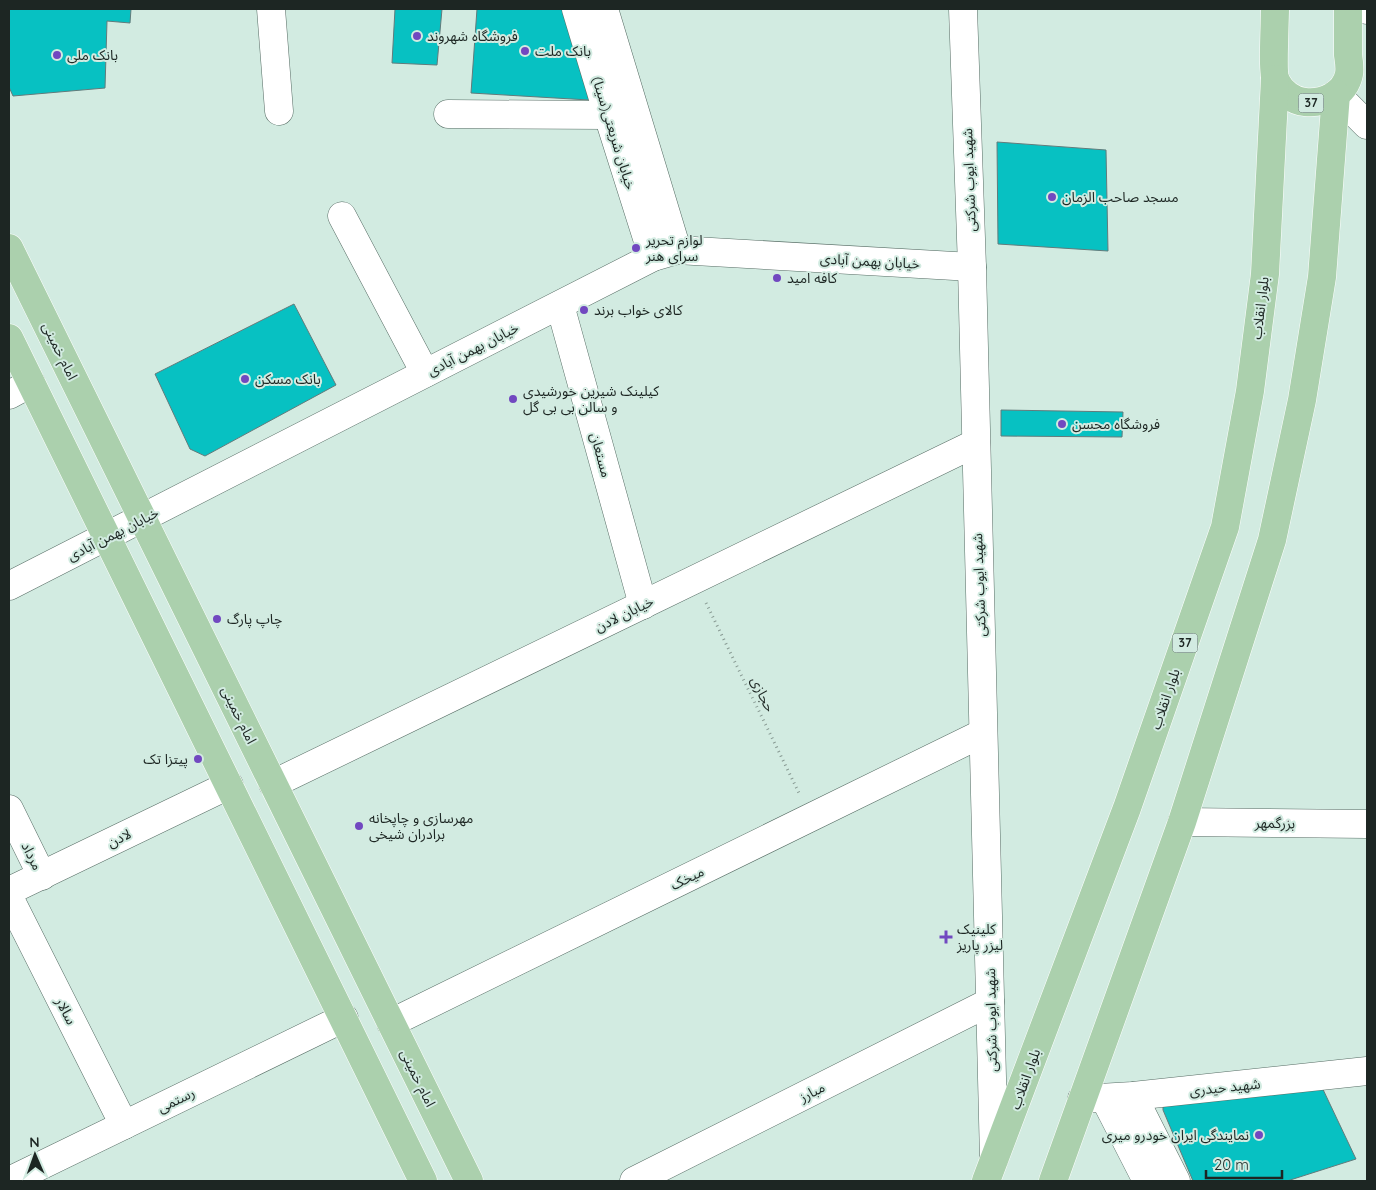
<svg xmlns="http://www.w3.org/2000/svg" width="1376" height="1190" font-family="Quicksand,'Noto Sans Arabic',sans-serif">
<rect width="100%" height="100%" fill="#d2ebe1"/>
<g fill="#07c1c2" stroke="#627b7b">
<polygon points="9,9 131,9 130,23 107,21 105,88 13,96 9,87"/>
<polygon points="395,9 442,9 437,65 392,63"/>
<polygon points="477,9 565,9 589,100 471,93"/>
<polygon points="997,142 1106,150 1108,251 998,244"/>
<polygon points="294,304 336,385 205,456 190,449 155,374"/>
<polygon points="1001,410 1123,412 1122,437 1001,436"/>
<polygon points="1319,1081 1356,1159 1287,1181 1193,1181 1163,1110 1163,1104"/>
</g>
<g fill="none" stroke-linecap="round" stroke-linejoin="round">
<defs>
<g id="minor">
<polyline points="271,9 279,111"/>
<polyline points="576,9 608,115 653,257"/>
<polyline points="604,9 677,250"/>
<polyline points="963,9 972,267 994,1159"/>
<polyline points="1366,9 1367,10"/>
<polyline points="1336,94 1367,125"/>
<polyline points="448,114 608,115"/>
<polyline points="342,216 425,373"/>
<polyline points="560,305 643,605"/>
<polyline points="9,395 31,383"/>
<polyline points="9,586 653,257 677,250 972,267"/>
<polyline points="273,784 976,443"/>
<polyline points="9,809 42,876"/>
<polyline points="1182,822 1367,824"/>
<polyline points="9,891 229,785"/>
<polyline points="9,897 124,1125"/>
<polyline points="391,1023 983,733"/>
<polyline points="1133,1096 1176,1181"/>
<polyline points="1082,1099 1133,1096 1367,1071"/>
<polyline points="1105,1099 1147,1181"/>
<polyline points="9,1181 344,1018"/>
<polyline points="634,1181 990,1002"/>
</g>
<g id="major">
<path d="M1275,9C1275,22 1272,73 1276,81C1281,92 1293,101 1305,102C1324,104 1345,94 1349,74C1350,68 1349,61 1348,55C1348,39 1348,24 1348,9"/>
<polyline points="9,248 469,1181"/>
<polyline points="9,338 423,1181"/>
<polyline points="986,1181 1127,808 1225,527 1250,391 1265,274 1275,79"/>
<polyline points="1053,1181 1182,822 1272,540 1302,400 1322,277 1336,94"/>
</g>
</defs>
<use href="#minor" stroke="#576d65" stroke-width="29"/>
<use href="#major" stroke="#fff" stroke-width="29"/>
<polyline stroke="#899b94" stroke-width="3" stroke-dasharray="1 4" stroke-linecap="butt" points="706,603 800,795"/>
<use href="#minor" stroke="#fff" stroke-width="28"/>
<use href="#major" stroke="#abd0ad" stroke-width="28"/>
</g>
<g fill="#7148c0" stroke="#d2ebe1" stroke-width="2">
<circle cx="417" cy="36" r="5"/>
<circle cx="525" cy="51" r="5"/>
<circle cx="57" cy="55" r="5"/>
<circle cx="1052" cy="197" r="5"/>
<circle cx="636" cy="248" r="5"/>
<circle cx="777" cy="278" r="5"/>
<circle cx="584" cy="310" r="5"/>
<circle cx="245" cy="379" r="5"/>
<circle cx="513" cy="399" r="5"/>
<circle cx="1062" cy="424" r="5"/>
<circle cx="217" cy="619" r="5"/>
<circle cx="198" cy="759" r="5"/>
<circle cx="359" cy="826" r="5"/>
<path d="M943.5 929.5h5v5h5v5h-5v5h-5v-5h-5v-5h5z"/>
<circle cx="1259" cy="1135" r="5"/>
</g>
<g text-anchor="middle" stroke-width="4" stroke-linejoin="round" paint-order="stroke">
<g fill="#d2ebe1" stroke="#53615c" stroke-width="1">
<rect x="1298.5" y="93.5" width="25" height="19" rx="4"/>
<rect x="1172.5" y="633.5" width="25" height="19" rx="4"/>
</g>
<g font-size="12" font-weight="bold" fill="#1d2623">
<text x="1311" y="107">37</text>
<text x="1185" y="647">37</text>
</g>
<g font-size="14" fill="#1d2623" stroke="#d2ebe1" text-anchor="start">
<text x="427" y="41">فروشگاه شهروند</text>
<text x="535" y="56">بانک ملت</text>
<text x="67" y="60">بانک ملی</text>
<text x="1062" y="202">مسجد صاحب الزمان</text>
<text x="646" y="245">لوازم تحریر<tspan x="646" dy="16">سرای هنر</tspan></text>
<text x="787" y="283">کافه امید</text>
<text x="594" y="315">کالای خواب برند</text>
<text x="255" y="384">بانک مسکن</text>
<text x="523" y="396">کیلینک شیرین خورشیدی<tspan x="523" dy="16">و سالن بی بی گل</tspan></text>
<text x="1072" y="429">فروشگاه محسن</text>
<text x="227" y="624">چاپ پارگ</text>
<text x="188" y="764" text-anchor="end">پیتزا تک</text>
<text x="369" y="823">مهرسازی و چاپخانه<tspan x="369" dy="16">برادران شیخی</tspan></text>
<text x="957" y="934">کلینیک<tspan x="957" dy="16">لیزر پاریز</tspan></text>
<text x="1249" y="1140" text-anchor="end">نمایندگی ایران خودرو میری</text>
</g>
<g font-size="14" fill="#1d2623" stroke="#d2ebe1">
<text transform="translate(614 133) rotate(73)" y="5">خیابان شریعتی(سینا)</text>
<text transform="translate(969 180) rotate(-92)" y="5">شهید ایوب شرکتی</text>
<text transform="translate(870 261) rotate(3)" y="5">خیابان بهمن آبادی</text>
<text transform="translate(1260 308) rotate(-83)" y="5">بلوار انقلاب</text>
<text transform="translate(473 349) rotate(-27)" y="5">خیابان بهمن آبادی</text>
<text transform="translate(60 351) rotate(64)" y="5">امام خمینی</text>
<text transform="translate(601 455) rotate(75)" y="5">مستعان</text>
<text transform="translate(113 534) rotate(-27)" y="5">خیابان بهمن آبادی</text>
<text transform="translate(979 585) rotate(-92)" y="5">شهید ایوب شرکتی</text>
<text transform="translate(624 614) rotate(-26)" y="5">خیابان لادن</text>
<text transform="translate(763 694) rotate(64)" y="5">حجازی</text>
<text transform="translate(1165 699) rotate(-71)" y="5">بلوار انقلاب</text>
<text transform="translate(239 715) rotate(64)" y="5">امام خمینی</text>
<text transform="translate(1275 823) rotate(1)" y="5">بزرگمهر</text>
<text transform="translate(119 838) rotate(-26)" y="5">لادن</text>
<text transform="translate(32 856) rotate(64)" y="5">مرداد</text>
<text transform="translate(687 878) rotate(-26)" y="5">میخک</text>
<text transform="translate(66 1011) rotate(63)" y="5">سالار</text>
<text transform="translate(991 1020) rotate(-91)" y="5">شهید ایوب شرکتی</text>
<text transform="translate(418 1078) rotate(64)" y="5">امام خمینی</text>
<text transform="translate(1025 1079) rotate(-70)" y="5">بلوار انقلاب</text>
<text transform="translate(1225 1087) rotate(-6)" y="5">شهید حیدری</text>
<text transform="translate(812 1092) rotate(-27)" y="5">مبارز</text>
<text transform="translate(176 1100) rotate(-26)" y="5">رستمی</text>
</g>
</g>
<rect width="1376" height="1190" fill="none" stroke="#1d2623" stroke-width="20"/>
<g transform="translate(35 1155) rotate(358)" stroke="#d2ebe1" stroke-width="4" paint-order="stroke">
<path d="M0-4L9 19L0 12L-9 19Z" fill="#1d2623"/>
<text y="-8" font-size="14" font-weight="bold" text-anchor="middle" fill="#1d2623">N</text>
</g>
<path d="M1206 1170v8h76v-8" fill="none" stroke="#1d2623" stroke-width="2.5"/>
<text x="1214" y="1170" font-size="15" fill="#1d2623" stroke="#d2ebe1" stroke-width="4" paint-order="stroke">20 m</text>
</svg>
